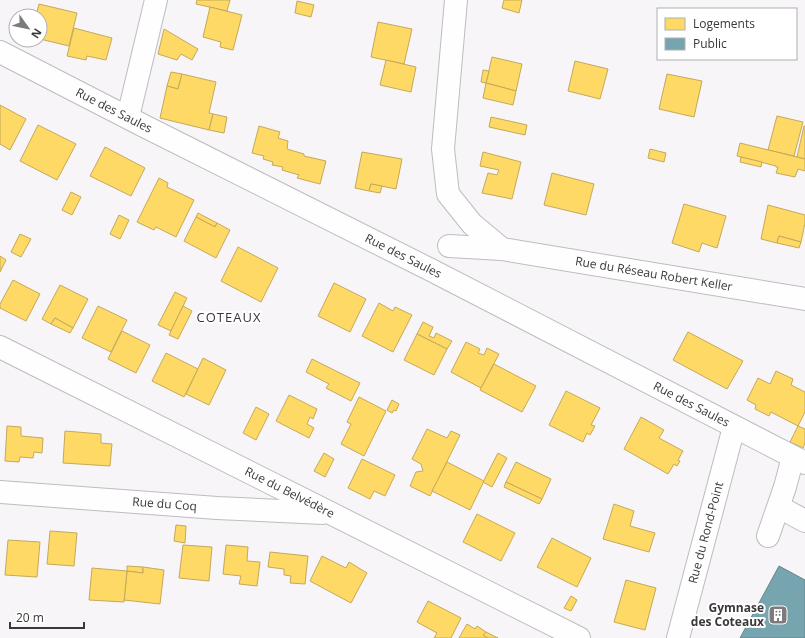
<svg xmlns="http://www.w3.org/2000/svg" width="805" height="638" font-family="'Open Sans',sans-serif">
<rect width="100%" height="100%" fill="#f7f5f8"/>
<g fill="#ffd966" stroke="#c4a959">
<polygon points="197,0 230,0 227,11 196,4"/>
<polygon points="504,0 522,0 519,13 502,8"/>
<polygon points="297,1 314,5 311,17 295,13"/>
<polygon points="39,4 77,13 69,46 40,39 40,16 36,16"/>
<polygon points="210,7 242,15 233,50 220,47 221,42 203,37"/>
<polygon points="378,22 412,29 404,64 371,57"/>
<polygon points="74,28 112,38 106,60 87,56 86,60 67,56"/>
<polygon points="164,29 198,49 192,60 181,54 177,60 158,54"/>
<polygon points="492,57 522,64 516,91 486,83"/>
<polygon points="386,60 416,67 411,92 380,85"/>
<polygon points="575,61 608,69 600,99 568,91"/>
<polygon points="483,70 489,71 486,83 481,82"/>
<polygon points="171,72 182,74 178,89 167,86"/>
<polygon points="182,74 216,82 209,113 213,114 209,130 160,118 167,86 178,89"/>
<polygon points="667,74 702,81 694,117 659,109"/>
<polygon points="486,83 516,91 513,105 483,98"/>
<polygon points="0,105 26,119 10,150 0,144"/>
<polygon points="213,114 227,117 224,133 209,130"/>
<polygon points="777,116 803,122 794,156 768,150"/>
<polygon points="491,117 527,125 525,135 489,127"/>
<polygon points="38,125 76,144 57,180 20,161"/>
<polygon points="259,126 280,132 278,138 288,141 287,149 304,154 304,156 326,161 320,184 297,178 299,175 282,170 283,167 272,165 273,162 263,159 264,156 252,153"/>
<polygon points="804,126 805,126 805,159 797,157"/>
<polygon points="740,143 805,159 805,171 798,169 795,177 776,173 778,167 776,167 776,166 737,156"/>
<polygon points="105,147 145,168 131,196 90,176"/>
<polygon points="650,149 666,153 664,162 648,158"/>
<polygon points="362,152 402,159 396,189 371,184 369,191 355,188"/>
<polygon points="483,152 521,162 512,199 482,193 488,173 497,175 499,170 480,166"/>
<polygon points="741,157 762,162 761,167 740,162"/>
<polygon points="552,173 594,184 586,215 544,205"/>
<polygon points="159,178 168,183 167,187 194,200 176,237 156,227 154,230 137,222"/>
<polygon points="371,184 382,186 380,193 369,191"/>
<polygon points="71,192 81,197 72,215 62,210"/>
<polygon points="684,204 726,216 717,248 702,243 699,252 672,243"/>
<polygon points="768,205 805,215 805,223 801,242 779,236 777,243 761,239"/>
<polygon points="198,213 217,223 215,227 196,217"/>
<polygon points="119,215 129,220 120,239 110,234"/>
<polygon points="196,217 215,227 217,223 230,230 216,258 184,241"/>
<polygon points="20,234 31,239 21,257 11,252"/>
<polygon points="779,236 801,242 799,248 777,243"/>
<polygon points="238,247 278,268 261,302 221,281"/>
<polygon points="0,256 6,260 0,272"/>
<polygon points="13,280 40,294 26,321 0,308 0,304"/>
<polygon points="334,283 366,299 350,332 318,316"/>
<polygon points="60,285 88,299 73,328 55,318 51,324 42,319"/>
<polygon points="175,292 187,298 171,331 158,325"/>
<polygon points="379,303 393,311 395,307 412,315 393,352 362,336"/>
<polygon points="98,306 127,320 111,352 82,338"/>
<polygon points="183,306 192,311 178,339 169,335"/>
<polygon points="55,318 73,328 70,333 51,324"/>
<polygon points="423,322 433,327 429,336 434,338 436,333 452,341 447,349 417,334"/>
<polygon points="122,331 150,345 136,373 108,359"/>
<polygon points="688,332 743,361 727,389 673,360"/>
<polygon points="417,334 447,349 434,375 404,360"/>
<polygon points="466,342 480,349 478,353 484,355 487,348 499,354 481,388 451,372"/>
<polygon points="166,353 198,369 184,397 152,381"/>
<polygon points="203,358 226,370 209,405 186,394"/>
<polygon points="312,359 360,383 351,401 326,388 329,384 306,372"/>
<polygon points="494,364 536,386 522,412 480,390"/>
<polygon points="776,371 793,379 791,385 805,392 805,412 798,426 771,412 769,416 755,409 756,405 747,400 758,378 770,384"/>
<polygon points="566,391 600,408 591,425 595,426 590,435 587,433 583,442 549,425"/>
<polygon points="289,395 317,409 313,419 310,417 307,424 314,428 309,438 276,421"/>
<polygon points="359,397 386,411 364,456 341,444 351,424 347,422"/>
<polygon points="392,400 399,404 396,411 394,410 392,413 387,410"/>
<polygon points="256,407 269,414 256,440 243,433"/>
<polygon points="641,417 664,430 659,438 683,451 678,460 680,461 677,466 674,464 668,474 624,449"/>
<polygon points="7,426 21,427 21,436 43,438 42,453 34,452 33,458 20,457 19,462 5,461"/>
<polygon points="798,426 805,429 805,443 803,448 790,442"/>
<polygon points="427,429 447,438 451,431 460,435 430,496 410,486 416,472 423,471 421,464 412,459"/>
<polygon points="65,431 101,434 101,443 112,444 110,466 63,463"/>
<polygon points="324,453 334,459 325,477 314,471"/>
<polygon points="498,453 507,458 492,487 483,482"/>
<polygon points="362,459 395,475 385,496 374,491 370,499 348,488"/>
<polygon points="447,462 484,481 470,510 432,491"/>
<polygon points="516,462 551,479 542,499 506,482"/>
<polygon points="506,482 542,499 539,504 504,487"/>
<polygon points="614,504 634,511 630,526 655,533 649,552 603,539"/>
<polygon points="477,514 515,533 501,561 463,542"/>
<polygon points="176,525 186,526 185,543 174,541"/>
<polygon points="50,531 77,533 74,566 47,564"/>
<polygon points="552,538 591,558 577,587 537,567"/>
<polygon points="8,540 40,542 37,577 5,575"/>
<polygon points="183,545 212,547 209,581 179,578"/>
<polygon points="226,545 248,547 247,561 260,562 257,586 239,584 241,576 223,574"/>
<polygon points="270,552 308,556 305,584 290,583 291,576 284,575 284,569 268,567"/>
<polygon points="322,556 346,568 349,562 367,573 351,603 310,581"/>
<polygon points="127,566 143,567 143,573 127,571"/>
<polygon points="143,567 164,570 160,604 124,600 127,571 143,573"/>
<polygon points="92,568 127,571 124,602 89,600"/>
<polygon points="626,580 656,588 645,630 614,622"/>
<polygon points="571,596 577,600 571,611 564,608"/>
<polygon points="428,601 461,618 451,638 434,638 437,633 417,622"/>
<polygon points="467,624 475,629 477,626 486,632 483,635 488,638 459,638"/>
<polygon points="486,632 498,638 488,638 483,635"/>
</g>
<polygon fill="#76a5af" stroke="#64848c" points="779,566 805,580 805,638 740,638"/>
<g fill="none" stroke-linecap="round" stroke-linejoin="round">
<defs>
<g id="minor">
<polyline points="456,0 443,149 448,194 472,224 502,249"/>
<path id="s1" d="M0,52L144,126L433,271L805,463"/>
<polyline points="128,117 156,0"/>
<path id="s2" d="M449,246L502,249L805,299"/>
<path id="s3" d="M0,347L579,638"/>
<path id="s4" d="M0,492L217,508L323,513"/>
<polyline points="779,507 805,521"/>
<polyline points="768,536 785,487 793,457"/>
<path id="s5" d="M678,638L734,427"/>
</g>
</defs>
<use href="#minor" stroke="#bdbcbe" stroke-width="24"/>
<use href="#minor" stroke="#fefefe" stroke-width="22"/>
</g>
<defs>
<symbol id="building-square" viewBox="-11 -11 22 22"><rect x="-9" y="-9" width="18" height="18" rx="4" fill="#7c7a7c" stroke="#fff"/><path d="M-4-6H4V6H1V3H-1V6H-4ZM-2.5-4.3h1.7v1.8h-1.7ZM.8-4.3h1.7v1.8H.8ZM-2.5-1h1.7V.8h-1.7ZM.8-1h1.7V.8H.8Z" fill="#fff"/></symbol>
</defs>
<g fill-rule="evenodd">
<use href="#building-square" x="767" y="604" width="22" height="22"/>
</g>
<g text-anchor="middle" stroke-width="4" stroke-linejoin="round" paint-order="stroke">
<g font-size="12" fill="#3a383a" stroke="#fff">
<text dy="4" stroke="none"><textPath href="#s1" startOffset="128">Rue des Saules</textPath></text>
<text dy="4" stroke="none"><textPath href="#s1" startOffset="452">Rue des Saules</textPath></text>
<text dy="4" stroke="none"><textPath href="#s2" startOffset="207">Rue du Réseau Robert Keller</textPath></text>
<text dy="4" stroke="none"><textPath href="#s1" startOffset="776">Rue des Saules</textPath></text>
<text dy="4" stroke="none"><textPath href="#s3" startOffset="324">Rue du Belvédère</textPath></text>
<text dy="4" stroke="none"><textPath href="#s4" startOffset="165">Rue du Coq</textPath></text>
<text dy="4" stroke="none"><textPath href="#s5" startOffset="109">Rue du Rond-Point</textPath></text>
</g>
<g font-size="12" font-weight="bold" fill="#3a383a" stroke="#fff" text-anchor="end">
<text x="764" y="612">Gymnase<tspan x="764" dy="14">des Coteaux</tspan></text>
</g>
<g font-size="13" letter-spacing="1" fill="#393539" stroke="#fff">
<text x="229" y="322">COTEAUX</text>
</g>
</g>
<rect x="657" y="8" width="140" height="52" fill="#ffffff" stroke="#b0afb0"/>
<rect x="665" y="18" width="20" height="12" fill="#ffd966" stroke="#b0afb0"/>
<text x="693" y="28" font-size="12" fill="#3a383a">Logements</text>
<rect x="665" y="38" width="20" height="12" fill="#76a5af" stroke="#b0afb0"/>
<text x="693" y="48" font-size="12" fill="#3a383a">Public</text>
<g transform="translate(28 28) rotate(123)"><circle r="19" fill="#ffffff" stroke="#b0afb0"/>
<path d="M0-3L7 15L0 10L-7 15Z" fill="#7c7a7c"/>
<text y="-6" font-size="11" font-weight="bold" text-anchor="middle" fill="#3a383a">N</text>
</g>
<path d="M10 622v6h74v-6" fill="none" stroke="#3a383a" stroke-width="2"/>
<text x="16" y="622" font-size="12" fill="#3a383a" stroke="#ffffff" stroke-width="3" paint-order="stroke">20 m</text>
</svg>
